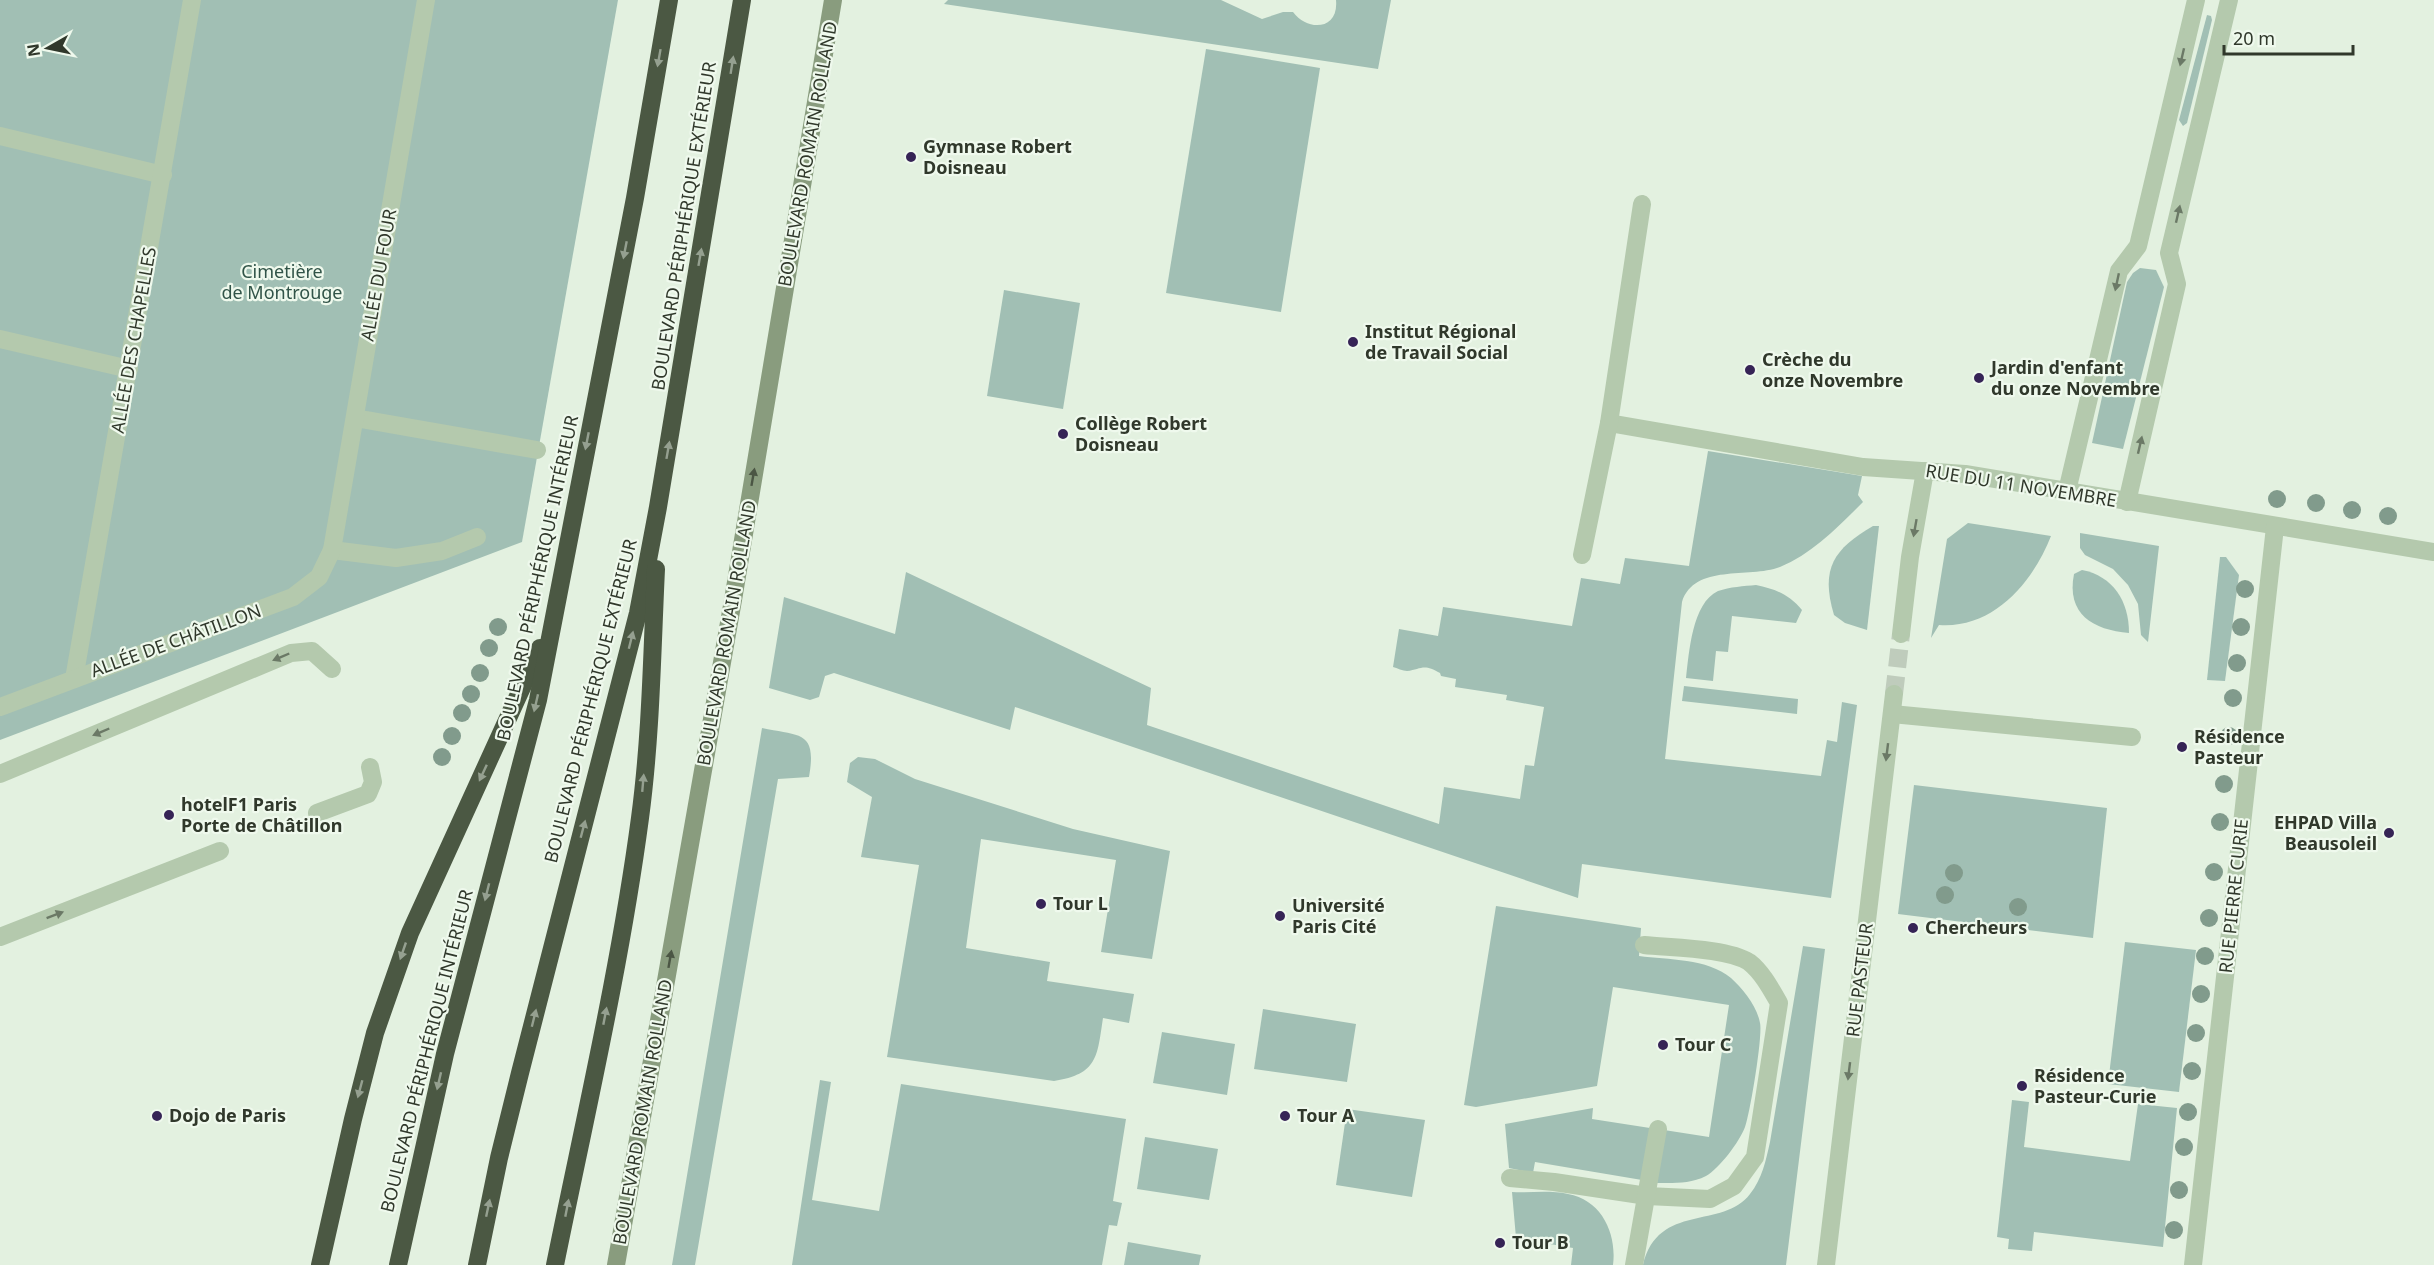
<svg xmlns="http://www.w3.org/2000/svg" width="2434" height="1265" font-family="'Noto Sans',sans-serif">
<rect width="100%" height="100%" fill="#e3f1e0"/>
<g fill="#a1bfb4">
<polygon points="0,0 618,0 522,542 0,740"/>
<path d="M948,0H1221L1262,19L1283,12H1293C1308,32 1339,30 1336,0H1391L1378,69L944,4Z"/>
<polygon points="2207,15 2211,16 2212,20 2187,123 2183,126 2179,120"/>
<polygon points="1206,49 1320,68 1281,312 1166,293"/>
<polygon points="2140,268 2156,270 2164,287 2123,449 2092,443 2127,282 2133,273"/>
<polygon points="1004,290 1080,303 1063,409 987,396"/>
<path d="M1708,451L1862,476L1858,495L1863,502C1839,526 1812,554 1780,567C1748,579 1695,563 1682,602L1665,759L1821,776L1827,740L1837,742L1842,702L1857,705L1831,898L1582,864L1578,898L1015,707L1010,730L834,673L825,676L819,697L810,700L769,688L784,597L895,634L906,572L1151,688L1147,725L1439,824L1444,787L1520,799L1525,765L1534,766L1544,707L1506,700L1507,695L1455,687L1456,679L1441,676L1440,673C1424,663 1421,669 1407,671C1403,671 1397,668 1393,667L1399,629L1438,636L1443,607L1572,626L1581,578L1620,584L1625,558L1689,566Z"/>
<path d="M1968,523L2051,536C2033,582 1994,629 1939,625L1931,638L1947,539Z"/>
<path d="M1873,526H1879L1867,630L1845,623L1834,615C1820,568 1834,549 1873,526Z"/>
<polygon points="2080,533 2159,546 2148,642 2141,635 2138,604 2128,585 2113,569 2085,555 2080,548"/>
<polygon points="2220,557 2226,557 2239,575 2225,681 2207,680"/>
<path d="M2082,570C2113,576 2129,601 2129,633C2093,630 2066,614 2074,574Z"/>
<path d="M1756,585C1775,589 1789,594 1802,610L1796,623L1732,616L1728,652L1716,651L1713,681L1686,678C1689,653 1692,603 1718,591C1730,587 1744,586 1756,585Z"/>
<polygon points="1684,686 1798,699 1797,714 1682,701"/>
<path d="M762,728C801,736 817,731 809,777L778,779L695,1265H672Z"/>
<path d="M858,757L875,759L915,779L1073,829L1170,851L1152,959L1101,952L1116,860L981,839L966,948L1050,962L1047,981L1134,994L1129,1023L1103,1018C1097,1057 1098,1074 1054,1081L887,1057L919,865L861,857L872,797L847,782L850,763Z"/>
<polygon points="1914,785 2107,808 2093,938 1898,914"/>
<path d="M1496,906L1641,928L1639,956C1668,960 1707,958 1731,978C1743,989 1757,1006 1760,1023C1763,1035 1750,1114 1745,1127C1740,1141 1719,1169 1706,1176C1690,1184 1674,1183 1657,1183L1664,1130L1709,1137L1729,1005L1613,987L1597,1086L1476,1107L1464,1105Z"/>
<polygon points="2125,942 2196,950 2179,1092 2108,1084"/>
<path d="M1803,946L1825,949L1786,1265H1643C1658,1202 1723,1230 1750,1194C1762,1179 1766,1160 1770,1142Z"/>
<polygon points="1263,1009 1356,1024 1347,1082 1254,1069"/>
<polygon points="1162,1032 1235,1044 1227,1095 1153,1083"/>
<polygon points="820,1080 831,1082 812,1200 879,1211 901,1084 1126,1119 1113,1201 1122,1203 1117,1226 1109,1225 1102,1265 792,1265"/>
<polygon points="2012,1100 2029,1102 2024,1147 2130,1161 2138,1104 2177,1108 2163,1247 2034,1232 2032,1251 2008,1249 2009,1239 1997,1237"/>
<polygon points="1593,1108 1592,1119 1650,1128 1642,1180 1535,1162 1533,1173 1509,1168 1505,1124"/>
<polygon points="1347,1109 1425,1120 1412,1197 1336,1185"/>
<polygon points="1145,1137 1218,1149 1209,1200 1137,1189"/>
<path d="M1512,1192C1530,1193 1550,1190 1568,1194C1602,1200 1617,1234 1613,1265H1571L1573,1248L1516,1238Z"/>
<polygon points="1128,1242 1201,1255 1199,1265 1124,1265"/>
</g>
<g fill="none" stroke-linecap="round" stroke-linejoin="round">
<polyline stroke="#bfccbc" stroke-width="18" stroke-dasharray="18 9" stroke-linecap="butt" points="1894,694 1901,634"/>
<g stroke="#b4c9ad" stroke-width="18">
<polyline points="0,136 163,175"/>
<polyline points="0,339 129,369"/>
<polyline points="355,418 537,450"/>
<polyline points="332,550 396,558 442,551 477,537"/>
<polyline points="74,679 192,0"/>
<polyline points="0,707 293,597 319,577 332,550 426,0"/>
<polyline points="1892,714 2132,737"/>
<polyline points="0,774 291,653 312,651 332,669"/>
<polyline points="317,813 368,794 373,782 370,767"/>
<polyline points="0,937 220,851"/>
<path d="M1510,1178L1554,1182L1647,1196L1710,1199L1734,1186L1755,1157L1779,1003C1771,989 1762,972 1749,962C1727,948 1671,948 1644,945"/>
<polyline points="1634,1265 1658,1129"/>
</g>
<g stroke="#b4c9ad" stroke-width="18">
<polyline points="1609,423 1863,467 1965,474 2434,552"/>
<polyline points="2067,491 2119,271 2138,246 2196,0"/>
<polyline points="2127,502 2177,284 2169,253 2229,0"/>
<polyline points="1582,555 1609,423 1642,204"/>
<polyline points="1901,634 1910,557 1925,471"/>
<polyline points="1826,1265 1894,694"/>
<polyline points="2193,1265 2275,527"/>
</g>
<polyline stroke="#899c7e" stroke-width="18" points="616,1265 733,600 833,0"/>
<g stroke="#4b5843" stroke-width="18">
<polyline points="320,1265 353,1119 375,1033 410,933 540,648"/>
<polyline points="398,1265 445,1054 538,700 635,198 669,0"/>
<polyline points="477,1265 499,1158 520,1073 638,613 658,507 742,0"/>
<path d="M555,1265C585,1117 620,968 640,818C651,736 652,652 656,569"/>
</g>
</g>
<g fill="#819b8c">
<circle cx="2277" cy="499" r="9"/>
<circle cx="2316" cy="503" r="9"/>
<circle cx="2352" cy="510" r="9"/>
<circle cx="2388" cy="516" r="9"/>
<circle cx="2245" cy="589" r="9"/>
<circle cx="498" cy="627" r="9"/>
<circle cx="2241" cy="627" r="9"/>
<circle cx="489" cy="648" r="9"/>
<circle cx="2237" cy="663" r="9"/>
<circle cx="480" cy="673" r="9"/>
<circle cx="471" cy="694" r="9"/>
<circle cx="2233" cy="698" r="9"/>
<circle cx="462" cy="713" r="9"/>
<circle cx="452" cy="736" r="9"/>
<circle cx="2229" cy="736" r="9"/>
<circle cx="442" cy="757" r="9"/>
<circle cx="2224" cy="784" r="9"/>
<circle cx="2220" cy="822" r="9"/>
<circle cx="2214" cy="872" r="9"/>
<circle cx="1954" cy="873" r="9"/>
<circle cx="1945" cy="895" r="9"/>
<circle cx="2018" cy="907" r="9"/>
<circle cx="2209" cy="918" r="9"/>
<circle cx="2205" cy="956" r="9"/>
<circle cx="2201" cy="994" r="9"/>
<circle cx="2196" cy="1033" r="9"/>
<circle cx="2192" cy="1071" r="9"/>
<circle cx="2188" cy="1112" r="9"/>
<circle cx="2184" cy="1147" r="9"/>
<circle cx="2179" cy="1190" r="9"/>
<circle cx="2174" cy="1230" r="9"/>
</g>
<defs><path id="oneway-solid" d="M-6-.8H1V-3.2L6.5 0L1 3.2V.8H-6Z" transform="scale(1.5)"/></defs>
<g fill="#6b7966">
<use href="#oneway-solid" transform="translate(2182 57) rotate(103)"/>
<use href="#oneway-solid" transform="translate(2178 214) rotate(-77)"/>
<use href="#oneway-solid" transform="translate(2117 282) rotate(102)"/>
<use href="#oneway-solid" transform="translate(2140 445) rotate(-77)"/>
<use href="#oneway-solid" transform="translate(1915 528) rotate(100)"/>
<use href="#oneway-solid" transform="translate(281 657) rotate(157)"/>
<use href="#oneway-solid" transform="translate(101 732) rotate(157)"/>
<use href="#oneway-solid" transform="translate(1887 752) rotate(97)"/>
<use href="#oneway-solid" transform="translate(55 915) rotate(-21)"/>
<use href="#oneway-solid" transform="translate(1849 1071) rotate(97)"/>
</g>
<g fill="#95a090">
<use href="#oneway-solid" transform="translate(659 58) rotate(100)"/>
<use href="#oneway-solid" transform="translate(732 65) rotate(-81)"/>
<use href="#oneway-solid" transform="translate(625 250) rotate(101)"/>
<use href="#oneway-solid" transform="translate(700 257) rotate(-80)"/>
<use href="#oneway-solid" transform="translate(587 441) rotate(101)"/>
<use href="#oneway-solid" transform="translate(668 450) rotate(-80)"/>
<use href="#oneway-solid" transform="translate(631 640) rotate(-76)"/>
<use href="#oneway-solid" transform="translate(536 703) rotate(103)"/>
<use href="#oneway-solid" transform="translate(483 773) rotate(115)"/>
<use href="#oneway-solid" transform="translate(643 783) rotate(-85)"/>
<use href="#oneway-solid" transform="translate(583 829) rotate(-75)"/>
<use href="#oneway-solid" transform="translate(487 892) rotate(104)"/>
<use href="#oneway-solid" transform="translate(403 951) rotate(109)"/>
<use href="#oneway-solid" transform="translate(605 1016) rotate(-79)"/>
<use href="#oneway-solid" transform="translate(534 1018) rotate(-76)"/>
<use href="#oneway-solid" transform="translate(439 1081) rotate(103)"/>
<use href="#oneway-solid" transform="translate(360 1089) rotate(105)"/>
<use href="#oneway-solid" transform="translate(488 1208) rotate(-78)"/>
<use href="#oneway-solid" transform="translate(567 1208) rotate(-79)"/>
</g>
<g fill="#4b5644">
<use href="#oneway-solid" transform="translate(753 477) rotate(-80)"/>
<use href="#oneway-solid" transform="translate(670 959) rotate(-80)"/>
</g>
<g fill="#362456" stroke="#eff9ed" stroke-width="2">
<circle cx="911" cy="157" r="6"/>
<circle cx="1353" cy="342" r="6"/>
<circle cx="1750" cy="370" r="6"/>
<circle cx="1979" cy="378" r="6"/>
<circle cx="1063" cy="434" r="6"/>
<circle cx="2182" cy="747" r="6"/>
<circle cx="169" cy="815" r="6"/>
<circle cx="2389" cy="833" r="6"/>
<circle cx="1041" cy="904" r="6"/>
<circle cx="1280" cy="916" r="6"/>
<circle cx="1913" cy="928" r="6"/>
<circle cx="1663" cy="1045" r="6"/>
<circle cx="2022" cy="1086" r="6"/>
<circle cx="157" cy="1116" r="6"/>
<circle cx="1285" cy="1116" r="6"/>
<circle cx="1500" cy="1243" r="6"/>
</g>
<g text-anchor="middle" stroke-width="4.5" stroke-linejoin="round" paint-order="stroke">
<g font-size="18" font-weight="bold" fill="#30382b" stroke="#eff9ed" text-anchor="start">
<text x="923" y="153">Gymnase Robert<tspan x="923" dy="21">Doisneau</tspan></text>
<text x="1365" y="338">Institut Régional<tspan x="1365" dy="21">de Travail Social</tspan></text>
<text x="1762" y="366">Crèche du<tspan x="1762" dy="21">onze Novembre</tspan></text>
<text x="1991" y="374">Jardin d'enfant<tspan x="1991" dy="21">du onze Novembre</tspan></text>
<text x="1075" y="430">Collège Robert<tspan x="1075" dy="21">Doisneau</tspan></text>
<text x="2194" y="743">Résidence<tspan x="2194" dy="21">Pasteur</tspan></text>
<text x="181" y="811">hotelF1 Paris<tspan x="181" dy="21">Porte de Châtillon</tspan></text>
<text x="2377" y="829" text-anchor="end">EHPAD Villa<tspan x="2377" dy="21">Beausoleil</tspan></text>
<text x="1053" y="910">Tour L</text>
<text x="1292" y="912">Université<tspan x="1292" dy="21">Paris Cité</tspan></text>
<text x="1925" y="934">Chercheurs</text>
<text x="1675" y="1051">Tour C</text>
<text x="2034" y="1082">Résidence<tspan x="2034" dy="21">Pasteur-Curie</tspan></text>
<text x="169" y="1122">Dojo de Paris</text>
<text x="1297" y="1122">Tour A</text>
<text x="1512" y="1249">Tour B</text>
</g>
<g font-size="18" fill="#30382b" stroke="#eff9ed">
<text transform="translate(808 154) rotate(-80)" y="6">BOULEVARD ROMAIN ROLLAND</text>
<text transform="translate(684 226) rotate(-81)" y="6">BOULEVARD PÉRIPHÉRIQUE EXTÉRIEUR</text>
<text transform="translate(379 275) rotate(-80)" y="6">ALLÉE DU FOUR</text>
<text transform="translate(134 340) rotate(-80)" y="6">ALLÉE DES CHAPELLES</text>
<text transform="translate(2021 486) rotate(9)" y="6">RUE DU 11 NOVEMBRE</text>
<text transform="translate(538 578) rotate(-78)" y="6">BOULEVARD PÉRIPHÉRIQUE INTÉRIEUR</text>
<text transform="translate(727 633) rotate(-80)" y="6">BOULEVARD ROMAIN ROLLAND</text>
<text transform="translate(176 641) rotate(-20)" y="6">ALLÉE DE CHÂTILLON</text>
<text transform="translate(591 701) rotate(-76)" y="6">BOULEVARD PÉRIPHÉRIQUE EXTÉRIEUR</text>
<text transform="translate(2234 896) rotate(-84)" y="6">RUE PIERRE CURIE</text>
<text transform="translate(1860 980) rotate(-83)" y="6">RUE PASTEUR</text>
<text transform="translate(427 1051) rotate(-76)" y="6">BOULEVARD PÉRIPHÉRIQUE INTÉRIEUR</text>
<text transform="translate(643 1112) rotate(-80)" y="6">BOULEVARD ROMAIN ROLLAND</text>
</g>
<g font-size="18" fill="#315448" stroke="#eff9ed">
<text x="282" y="278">Cimetière<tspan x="282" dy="21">de Montrouge</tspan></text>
</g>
</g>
<g transform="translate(48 48) rotate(261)" stroke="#eff9ed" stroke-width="4.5" paint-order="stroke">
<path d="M0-4.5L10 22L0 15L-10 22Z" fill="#30382b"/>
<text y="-9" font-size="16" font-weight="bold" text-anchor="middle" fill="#30382b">N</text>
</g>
<path d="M2224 45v9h129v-9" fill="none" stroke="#30382b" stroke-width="3"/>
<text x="2233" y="45" font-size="18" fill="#30382b" stroke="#eff9ed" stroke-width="4.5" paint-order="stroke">20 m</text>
</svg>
